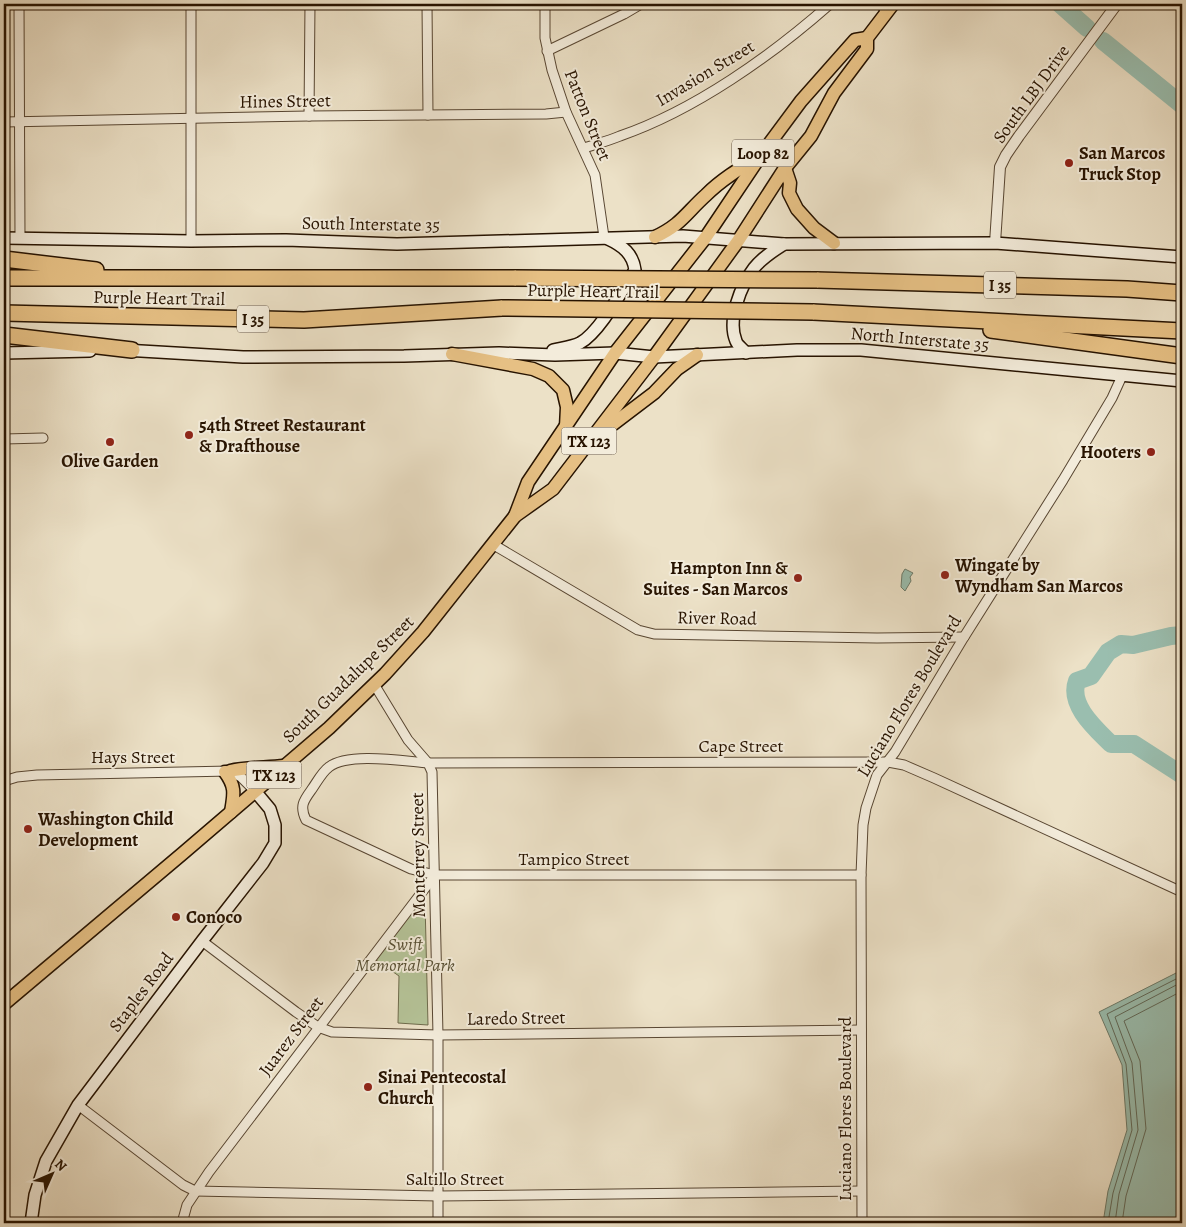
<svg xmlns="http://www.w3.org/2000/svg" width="1186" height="1227" font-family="Alegreya,serif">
<rect width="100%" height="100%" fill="#ece1c7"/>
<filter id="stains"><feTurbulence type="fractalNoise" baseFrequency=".004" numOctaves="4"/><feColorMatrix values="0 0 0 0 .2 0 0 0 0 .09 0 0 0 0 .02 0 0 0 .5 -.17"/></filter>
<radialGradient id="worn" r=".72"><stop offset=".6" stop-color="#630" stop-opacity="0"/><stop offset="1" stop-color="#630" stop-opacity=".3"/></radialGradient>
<polygon fill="#b5c398" stroke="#6e6b4c" points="421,899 425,902 428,1025 398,1023 399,976 376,960"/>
<g fill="#9abeaf" stroke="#6c7a69">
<polygon points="905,569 913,573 910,577 911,581 905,591 901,587 902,574"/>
<polygon points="1182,970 1182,1223 1103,1223 1108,1191 1127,1130 1122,1065 1099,1012"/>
</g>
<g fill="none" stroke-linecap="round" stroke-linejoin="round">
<g stroke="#606858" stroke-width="1">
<polyline points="1108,1223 1113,1193 1132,1130 1126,1064 1107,1014 1182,976"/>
<polyline points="1115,1223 1119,1194 1138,1130 1132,1063 1115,1017 1182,982"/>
<polyline points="1122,1223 1126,1196 1146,1129 1140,1061 1124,1021 1182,991"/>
</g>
<g stroke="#9abeaf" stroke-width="18">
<polyline points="1060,4 1087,28"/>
<polyline points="1103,41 1182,105"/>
<path d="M1182,635L1171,636L1133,645L1121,644L1108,652L1091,676L1077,681C1068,705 1096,729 1111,744H1134L1182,775"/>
</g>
<defs>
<g id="minor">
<polyline points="19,4 20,238"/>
<polyline points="427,4 428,115"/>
<polyline points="545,4 545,38 552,70 566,112 595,175 604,237"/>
<polyline points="879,4 888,11"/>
<polyline points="547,51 624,14 641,4"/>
<polyline points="309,116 310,4"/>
<polyline points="4,122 309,116 546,114 566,112"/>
<path d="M584,148C596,144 608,141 620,136C695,110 771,56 830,4"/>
<polyline points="191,241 191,4"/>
<polyline points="4,439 43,438"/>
<polyline points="494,545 638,630 654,634 877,638 964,637"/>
<polyline points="374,684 408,740 428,763 432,772 438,1035 438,1223"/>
<polyline points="4,781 17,777 37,775 230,771 241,777 255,791"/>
<path d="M861,875H435L411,869L306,820C299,806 304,800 312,789C317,782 322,772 329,767C348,752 403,761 428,763L888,762L904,765L934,778L1182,892"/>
<polyline points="202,941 296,1012 318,1027 332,1032 438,1035 861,1030"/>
<polyline points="78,1105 183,1185 195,1191 438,1196 861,1191"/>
<polyline points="182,1223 187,1205 209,1172 435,875"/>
<polyline points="862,1223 861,875 863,825 866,808 877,775 895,752 964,637 1063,480 1112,398 1122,376"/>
</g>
<polyline id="tertiary" points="995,243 1000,167 1006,155 1019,136 1117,4"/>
<g id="secondary">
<polyline points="4,238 191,241 286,240 397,244 683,236 784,244 995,243 1182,257"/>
<polyline points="124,350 243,357 404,356 499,353 555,355 615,353 654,357 797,350 861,350 1182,381"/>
<path d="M553,350C561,348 572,347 580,343C600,332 622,290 635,270C633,254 623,246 608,239"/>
<polyline points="4,353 90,351"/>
<path d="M746,353C743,349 737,345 736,341C727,320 741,285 754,268C762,258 773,251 784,244"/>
<polyline points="31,1223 35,1195 46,1161 78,1105 202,941 263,863 275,843 275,825 270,809 255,791"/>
</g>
<g id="primary">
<polyline points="785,168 790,183 789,193 797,209 814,228 834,243"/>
<path d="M655,237C681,225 686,213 706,195C721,180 739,169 757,158"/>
<polyline points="452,354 533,369 549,376 563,390 567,407 566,427"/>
<polyline points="600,434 654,393 677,369 697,355"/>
<polyline points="515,516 528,482 615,353 706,237 761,155 801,101 855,40 867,38"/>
<path d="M230,771C247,767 266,768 284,766"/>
<path d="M225,772C236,787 234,794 231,812"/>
<polyline points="4,1004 182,854 329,728 385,674 423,632 515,516 553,489 654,357 738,241 785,168 811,136 834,93 867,49 867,38 893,4"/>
</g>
<g id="motorway">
<polyline points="4,259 96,270"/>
<polyline points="4,278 516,278"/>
<polyline points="817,280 1127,289 1182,293"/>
<polyline points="813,312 1182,331"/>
<polyline points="4,313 304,320 502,308"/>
<polyline points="991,330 1182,356"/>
<polyline points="4,335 132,350"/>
</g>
</defs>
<use href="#minor" stroke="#584632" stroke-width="11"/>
<use href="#tertiary" stroke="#584632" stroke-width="12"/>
<use href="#secondary" stroke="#271300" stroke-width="14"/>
<use href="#primary" stroke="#271300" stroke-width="15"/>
<use href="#motorway" stroke="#271300" stroke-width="18"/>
<use href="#minor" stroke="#f3ecdb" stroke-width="9"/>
<use href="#tertiary" stroke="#f3ecdb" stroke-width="10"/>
<use href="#secondary" stroke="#f3ecdb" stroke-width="11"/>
<use href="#primary" stroke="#e6c084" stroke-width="12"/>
<use href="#motorway" stroke="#e6c084" stroke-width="15"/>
<defs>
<g id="motorway-bridge">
<polyline points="516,278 817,280"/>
<polyline points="502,308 813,312"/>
</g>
</defs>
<use href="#motorway-bridge" stroke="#271300" stroke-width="18" stroke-linecap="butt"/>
<use href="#motorway-bridge" stroke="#e6c084" stroke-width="15"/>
</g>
<g fill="#8f2418" stroke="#f3ecdb" stroke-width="2">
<circle cx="1069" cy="163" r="5"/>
<circle cx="189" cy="435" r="5"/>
<circle cx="110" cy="442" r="5"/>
<circle cx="1151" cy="452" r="5"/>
<circle cx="945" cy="575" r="5"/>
<circle cx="798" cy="578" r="5"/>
<circle cx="28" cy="829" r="5"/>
<circle cx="176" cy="917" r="5"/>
<circle cx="368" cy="1087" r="5"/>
</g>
<g text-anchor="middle" stroke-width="4" stroke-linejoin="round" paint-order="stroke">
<g fill="#f3ecdb" stroke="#645442" stroke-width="1">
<rect x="732" y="139.5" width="62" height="27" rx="4"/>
<rect x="984" y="271.5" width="32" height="27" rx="4"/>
<rect x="237" y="305.5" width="32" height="27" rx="4"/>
<rect x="561.5" y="427.5" width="55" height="27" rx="4"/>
<rect x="246.5" y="761.5" width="55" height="27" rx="4"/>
</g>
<g font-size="16" font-weight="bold" fill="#271300">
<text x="763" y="159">Loop 82</text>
<text x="1000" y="291">I 35</text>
<text x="253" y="325">I 35</text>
<text x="589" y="447">TX 123</text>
<text x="274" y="781">TX 123</text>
</g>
<g font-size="18" fill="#271300" stroke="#f3ecdb">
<text transform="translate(705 73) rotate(-31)" y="6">Invasion Street</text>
<text transform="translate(1031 94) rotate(-54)" y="6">South LBJ Drive</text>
<text transform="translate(285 101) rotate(-1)" y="6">Hines Street</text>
<text transform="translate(588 115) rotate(68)" y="6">Patton Street</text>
<text transform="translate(371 224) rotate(1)" y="6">South Interstate 35</text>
<text transform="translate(593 291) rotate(1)" y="6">Purple Heart Trail</text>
<text transform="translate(159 298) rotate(1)" y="6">Purple Heart Trail</text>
<text transform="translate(920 339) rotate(5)" y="6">North Interstate 35</text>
<text transform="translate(717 618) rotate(1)" y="6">River Road</text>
<text transform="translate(348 679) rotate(-44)" y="6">South Guadalupe Street</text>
<text transform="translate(909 696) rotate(-59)" y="6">Luciano Flores Boulevard</text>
<text x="741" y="752">Cape Street</text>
<text x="133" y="763">Hays Street</text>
<text transform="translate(418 855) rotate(-91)" y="6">Monterrey Street</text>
<text x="574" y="865">Tampico Street</text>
<text transform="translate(141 992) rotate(-53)" y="6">Staples Road</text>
<text transform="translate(516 1018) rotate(-1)" y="6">Laredo Street</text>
<text transform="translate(291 1036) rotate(-53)" y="6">Juarez Street</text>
<text transform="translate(845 1109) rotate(-90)" y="6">Luciano Flores Boulevard</text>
<text x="455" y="1185">Saltillo Street</text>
</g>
<g font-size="18" font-weight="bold" fill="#271300" stroke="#f3ecdb" text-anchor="start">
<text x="1079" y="159">San Marcos<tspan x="1079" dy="21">Truck Stop</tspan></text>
<text x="199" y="431">54th Street Restaurant<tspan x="199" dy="21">&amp; Drafthouse</tspan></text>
<text x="1141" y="458" text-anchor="end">Hooters</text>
<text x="110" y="467" text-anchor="middle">Olive Garden</text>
<text x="955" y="571">Wingate by<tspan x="955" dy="21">Wyndham San Marcos</tspan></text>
<text x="788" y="574" text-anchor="end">Hampton Inn &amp;<tspan x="788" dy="21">Suites - San Marcos</tspan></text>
<text x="38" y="825">Washington Child<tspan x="38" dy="21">Development</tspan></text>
<text x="186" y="923">Conoco</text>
<text x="378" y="1083">Sinai Pentecostal<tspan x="378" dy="21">Church</tspan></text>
</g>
<g font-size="18" font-style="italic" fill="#595135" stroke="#f3ecdb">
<text x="405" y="950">Swift<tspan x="405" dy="21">Memorial Park</tspan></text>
</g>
</g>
<rect width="1186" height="1227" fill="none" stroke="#ece1c7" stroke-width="20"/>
<rect x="5" y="5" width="1176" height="1217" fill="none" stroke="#271300" stroke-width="2.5"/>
<rect x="10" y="10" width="1166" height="1207" fill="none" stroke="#271300"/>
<g transform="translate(52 1174) rotate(45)" stroke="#f3ecdb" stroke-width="4" paint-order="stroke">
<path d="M0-4L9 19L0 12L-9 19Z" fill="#271300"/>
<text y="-8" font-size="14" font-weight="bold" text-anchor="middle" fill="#271300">N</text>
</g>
<rect width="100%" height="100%" filter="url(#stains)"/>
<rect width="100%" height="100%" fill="url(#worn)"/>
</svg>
